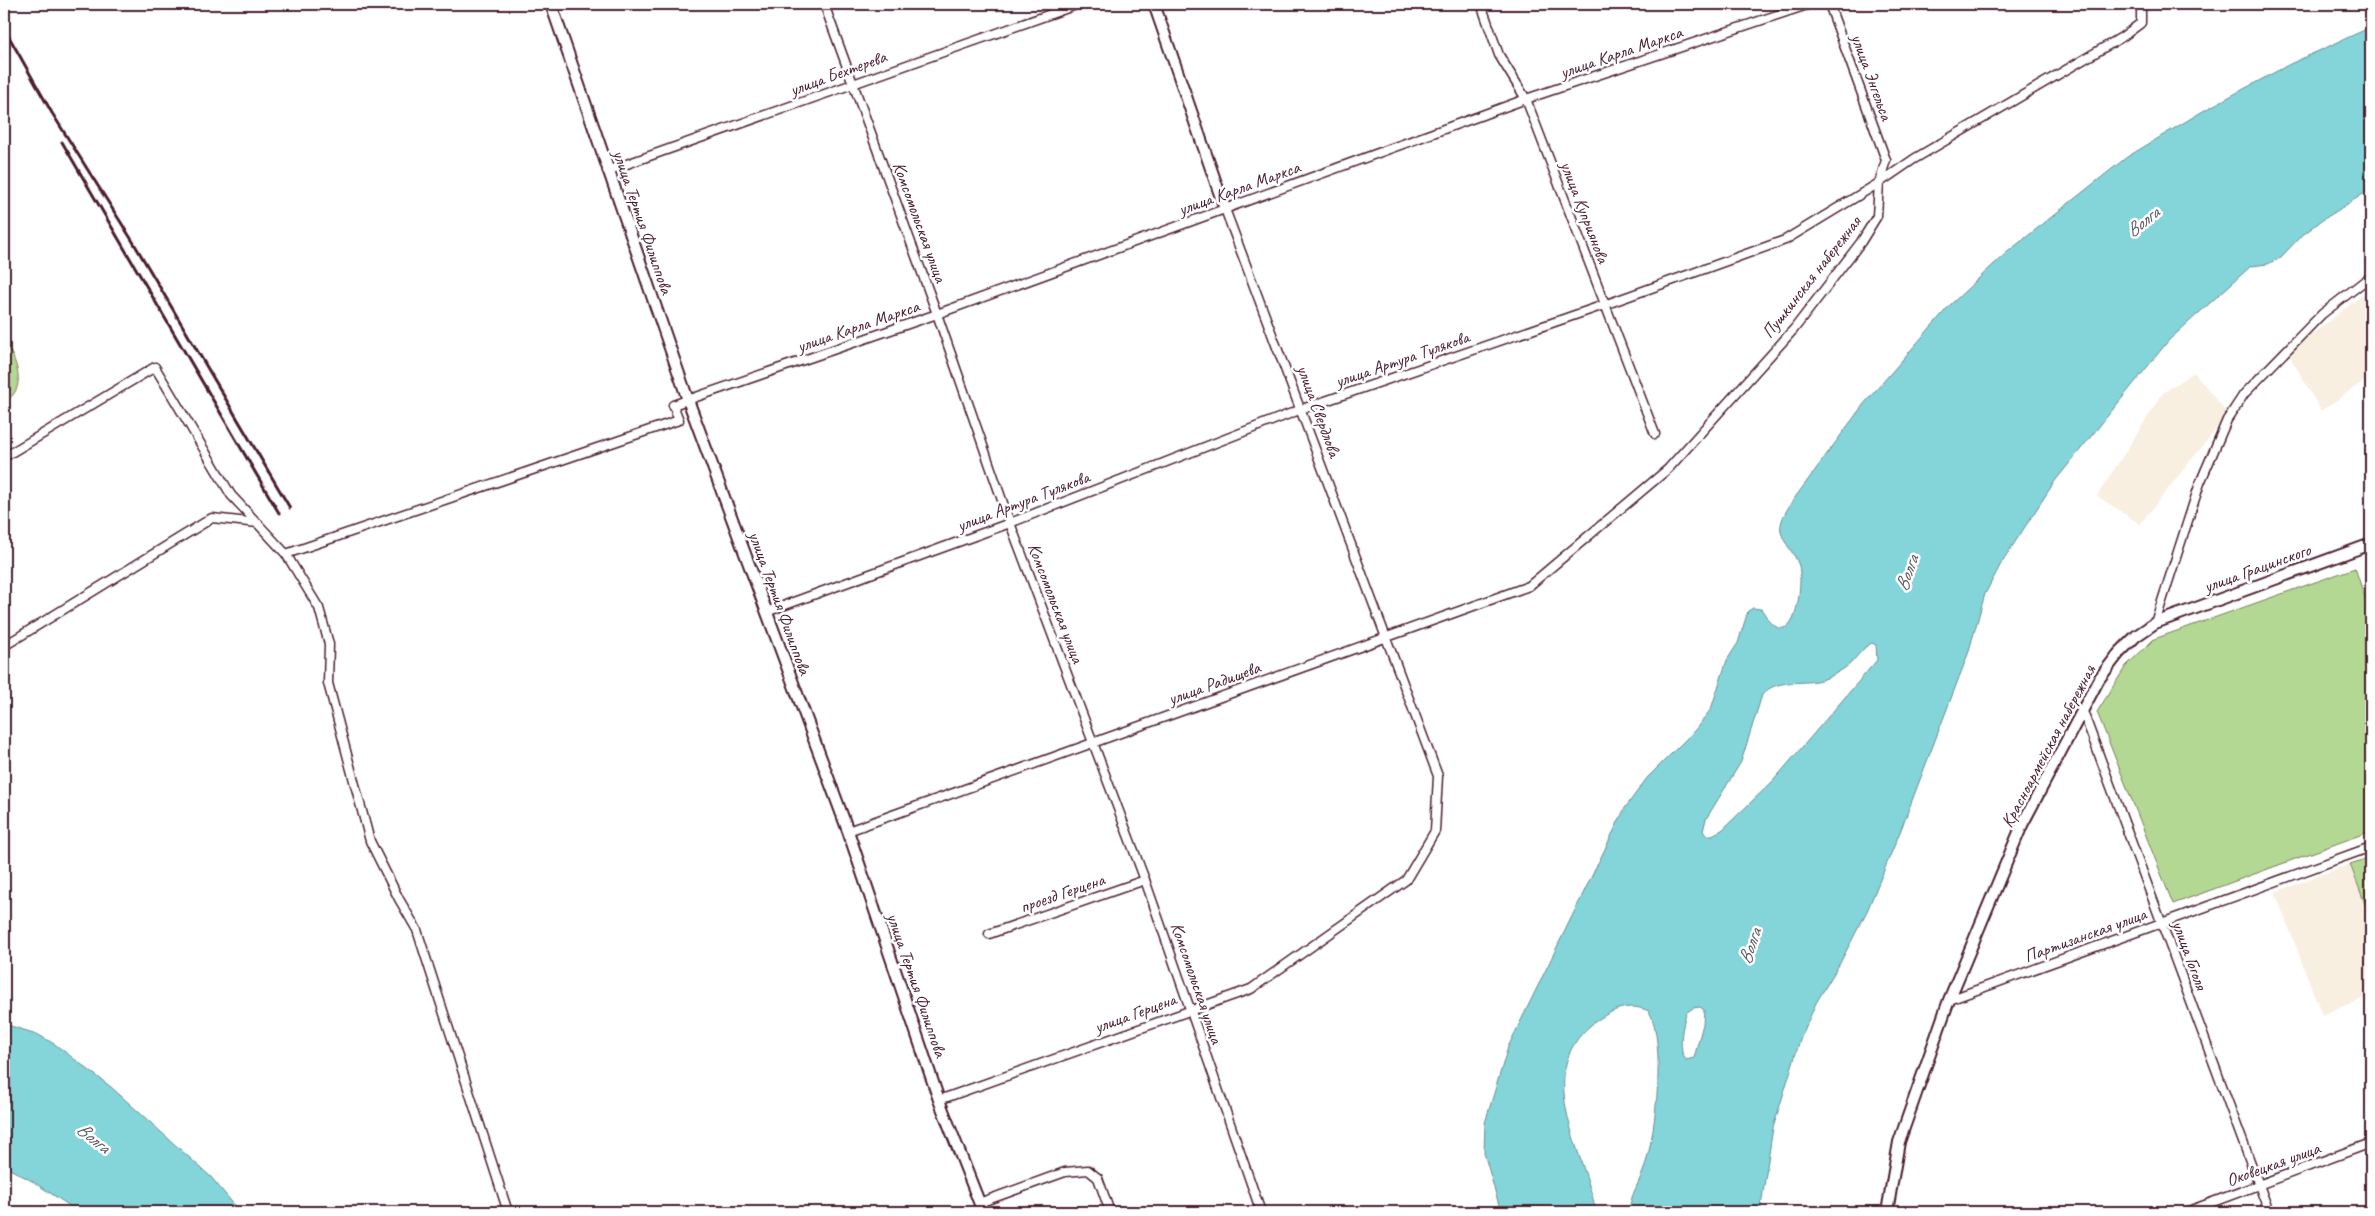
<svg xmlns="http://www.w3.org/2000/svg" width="2375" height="1216" font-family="Caveat,sans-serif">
<rect width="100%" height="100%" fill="#fff"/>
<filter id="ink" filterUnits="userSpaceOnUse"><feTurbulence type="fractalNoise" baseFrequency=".02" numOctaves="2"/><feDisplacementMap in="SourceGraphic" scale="10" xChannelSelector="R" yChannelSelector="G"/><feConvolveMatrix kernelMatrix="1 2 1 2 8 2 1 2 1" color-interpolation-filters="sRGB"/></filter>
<g filter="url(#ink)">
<g fill="#f8efe1">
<polygon points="2371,288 2371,376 2321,411 2289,355 2297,346"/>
<polygon points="2194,372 2228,414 2140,524 2097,496 2163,393"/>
<polygon points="2350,864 2371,920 2371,995 2322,1015 2275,892"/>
</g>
<g fill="#b3d893" stroke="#7e7c5f">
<path d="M4,340C16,359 29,389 4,402Z"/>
<polygon points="2355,568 2371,615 2371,831 2173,904 2097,712 2126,666 2154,639"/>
<polygon points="2371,857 2371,920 2350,864"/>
</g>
<g fill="#83d5d9" stroke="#6c8c93" fill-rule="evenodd">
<path d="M2371,27V189L2321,221L2300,237L2281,257L2268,264L2251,266L2169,340L2055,481L2002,562L1985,594L1968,654L1900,832L1867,911L1840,963L1816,1003L1800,1040L1773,1128L1760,1212H1629C1630,1195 1640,1182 1645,1166C1656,1131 1666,1042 1649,1011C1630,1003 1616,1008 1599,1019C1528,1067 1584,1149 1596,1212H1501L1484,1153L1485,1123L1498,1080L1508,1047L1625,808L1647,778L1695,730L1711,709L1727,660L1738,643L1748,611L1753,608L1761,609C1766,615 1771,626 1779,628C1799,633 1802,578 1799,566C1795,553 1784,544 1781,532C1779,521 1786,512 1791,503L1863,405L1950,305L2005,254L2127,157L2203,111L2290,64ZM1872,643L1876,645L1877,660L1773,781L1722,830L1712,835H1706L1703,831L1706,819L1741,762L1762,695C1778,676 1805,687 1827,678C1834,675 1844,669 1850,664C1858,656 1862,648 1872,643ZM1700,1007L1704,1010L1703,1024L1694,1058L1686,1060C1677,1049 1683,1025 1686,1013L1693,1008Z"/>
<polygon points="4,1024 37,1034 56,1045 111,1087 211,1177 240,1212 79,1212 32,1181 4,1166"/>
</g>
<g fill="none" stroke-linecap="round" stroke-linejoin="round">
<defs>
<g id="minor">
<polyline points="824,4 937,314 1010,523 1145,880 1261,1212"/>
<polyline points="1481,4 1499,55 1526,99 1655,434"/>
<polyline points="607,171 1079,4"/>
<polyline points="4,457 155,367 231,495 286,554"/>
<polyline points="766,612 1010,523 1302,409 1604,305 1785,240 1879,183 1886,160 1829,4"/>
<polyline points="2155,623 2200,483 2227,420 2244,394 2322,314 2371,276"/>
<polyline points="4,646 212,518 258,523"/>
<polyline points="2082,709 2269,1212"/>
<polyline points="848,831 1529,586 1668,469 1794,329 1861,242 1877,216 1879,183 1914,159 2122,37 2141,23 2141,4"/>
<polyline points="989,934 1145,880"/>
<polyline points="1949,1000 2371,847"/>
<polyline points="939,1100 1251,989 1406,880 1435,831 1438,776 1225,209"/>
<polyline points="979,1203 1065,1172 1088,1170 1098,1178 1110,1212"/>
<polyline points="508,1212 417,930 399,899 370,841 328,683 329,644 319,608 286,554 679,420 673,405 937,314 1526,99 1810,4"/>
<polyline points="2186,1212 2371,1143"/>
</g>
<g id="tertiary">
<polyline points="551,4 688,400 848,831 939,1100 983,1212"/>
<polyline points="1154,4 1225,209"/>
<polyline points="1887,1212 1899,1142 1949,1000 2022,825 2099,679 2119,653 2136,636 2155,623 2371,544"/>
</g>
</defs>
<use href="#minor" stroke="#4a1f2b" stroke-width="11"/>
<use href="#tertiary" stroke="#4a1f2b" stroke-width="14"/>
<use href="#minor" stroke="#fff" stroke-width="8"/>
<use href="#tertiary" stroke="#fff" stroke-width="10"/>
<g stroke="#4a1f2b" stroke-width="3">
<polyline points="4,28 52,113 132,240 290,508"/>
<polyline points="62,142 279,513"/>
</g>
</g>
</g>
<g text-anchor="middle" stroke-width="5" stroke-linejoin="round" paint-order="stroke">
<g font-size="18" fill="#4a1f2b" stroke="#fff">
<text transform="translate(1621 52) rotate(-19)" y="6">улица Карла Маркса</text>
<text transform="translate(838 73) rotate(-20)" y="6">улица Бехтерева</text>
<text transform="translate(1872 77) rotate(70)" y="6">улица Энгельса</text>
<text transform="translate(1239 188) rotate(-20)" y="6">улица Карла Маркса</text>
<text transform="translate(1585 212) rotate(69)" y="6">улица Куприянова</text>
<text transform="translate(643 222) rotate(71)" y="6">улица Тертия Филиппова</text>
<text transform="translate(920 222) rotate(70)" y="6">Комсомольская улица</text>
<text transform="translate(1811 277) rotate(-52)" y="6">Пушкинская набережная</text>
<text transform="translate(858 326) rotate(-19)" y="6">улица Карла Маркса</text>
<text transform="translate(1402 359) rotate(-19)" y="6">улица Артура Тулякова</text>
<text transform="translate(1319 411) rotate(70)" y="6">улица Свердлова</text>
<text transform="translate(1023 501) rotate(-21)" y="6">улица Артура Тулякова</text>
<text transform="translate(2257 568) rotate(-20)" y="6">улица Грацинского</text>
<text transform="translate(780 603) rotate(70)" y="6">улица Тертия Филиппова</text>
<text transform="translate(1056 603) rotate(69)" y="6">Комсомольская улица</text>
<text transform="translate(1214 683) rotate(-20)" y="6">улица Радищева</text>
<text transform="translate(2048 746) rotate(-62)" y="6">Красноармейская набережная</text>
<text transform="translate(1062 893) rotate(-19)" y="6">проезд Герцена</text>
<text transform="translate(2085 935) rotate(-20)" y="6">Партизанская улица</text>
<text transform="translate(2190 955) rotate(70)" y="6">улица Гоголя</text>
<text transform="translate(1197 983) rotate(71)" y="6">Комсомольская улица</text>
<text transform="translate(917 985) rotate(71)" y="6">улица Тертия Филиппова</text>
<text transform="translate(1135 1013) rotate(-20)" y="6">улица Герцена</text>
<text transform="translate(2273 1164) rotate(-20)" y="6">Оковецкая улица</text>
</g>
<g font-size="19" font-style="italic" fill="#5b565f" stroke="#fff">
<text transform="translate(2142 221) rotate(-38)" y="7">Волга</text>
<text transform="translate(1906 573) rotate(-70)" y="7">Волга</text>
<text transform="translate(1749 946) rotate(-71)" y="7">Волга</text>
<text transform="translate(94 1137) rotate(39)" y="7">Волга</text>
</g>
</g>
<rect width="2375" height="1216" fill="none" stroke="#fff" stroke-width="20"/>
<rect x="10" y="10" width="2355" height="1196" fill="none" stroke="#4a1f2b" stroke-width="2" filter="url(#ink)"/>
</svg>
